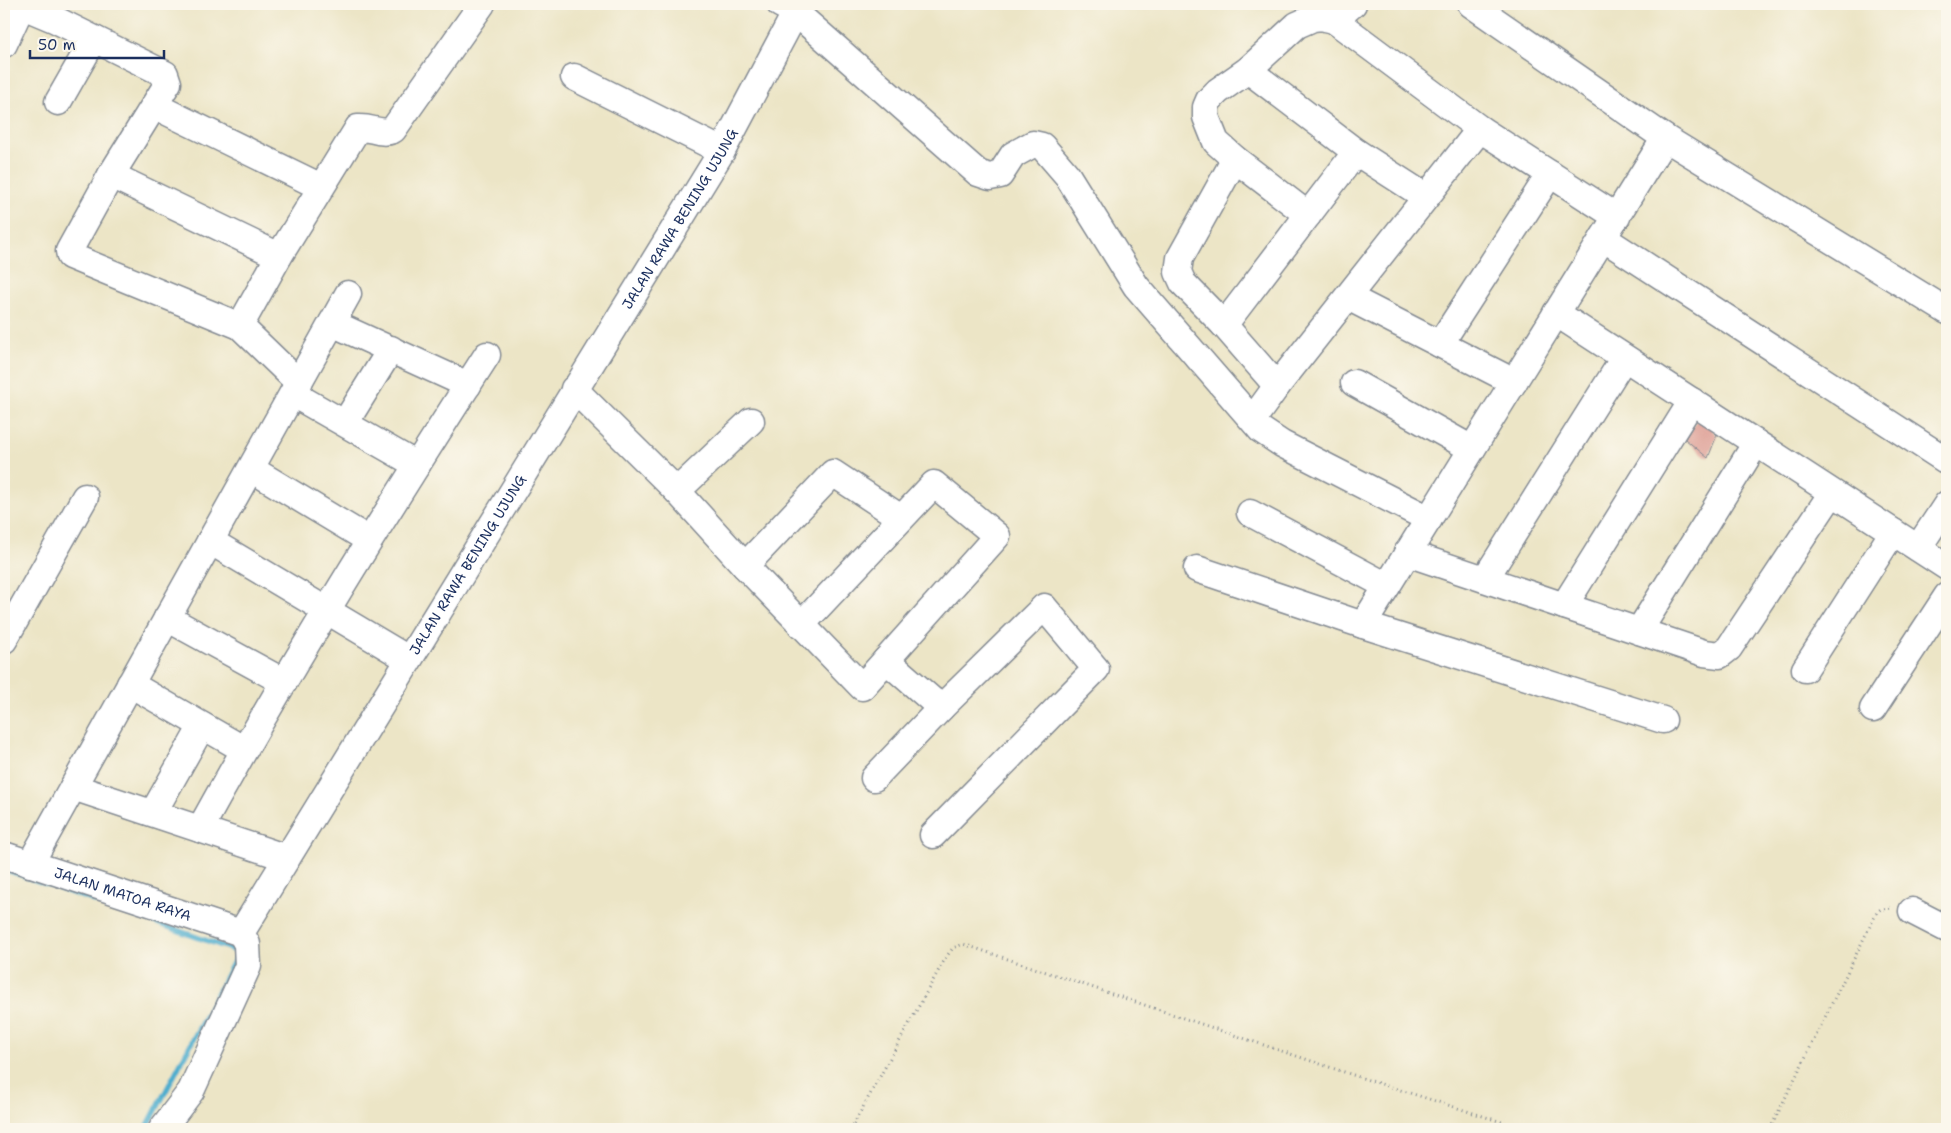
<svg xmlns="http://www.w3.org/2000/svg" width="1951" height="1133" font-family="'Shantell Sans',sans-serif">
<rect width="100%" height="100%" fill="#fbf7ec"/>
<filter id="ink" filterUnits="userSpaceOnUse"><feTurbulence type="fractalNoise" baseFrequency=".02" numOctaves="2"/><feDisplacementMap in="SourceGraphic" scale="10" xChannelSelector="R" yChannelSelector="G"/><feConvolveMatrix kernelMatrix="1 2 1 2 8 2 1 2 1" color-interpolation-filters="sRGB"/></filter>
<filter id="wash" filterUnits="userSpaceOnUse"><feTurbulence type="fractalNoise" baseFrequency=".0096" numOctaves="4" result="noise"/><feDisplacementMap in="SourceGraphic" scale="20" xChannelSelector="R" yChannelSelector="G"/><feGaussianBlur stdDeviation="1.12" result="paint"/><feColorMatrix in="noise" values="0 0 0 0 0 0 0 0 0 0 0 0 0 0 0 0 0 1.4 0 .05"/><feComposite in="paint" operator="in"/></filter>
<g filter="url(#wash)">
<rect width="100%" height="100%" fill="#ece5c6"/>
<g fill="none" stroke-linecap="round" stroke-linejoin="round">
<polyline stroke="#4faece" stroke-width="5.5" points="4,869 239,952 146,1129"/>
</g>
<g id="blocks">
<polygon fill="#de9f95" points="1699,416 1717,435 1708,458 1685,439"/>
</g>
</g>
<g filter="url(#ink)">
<use href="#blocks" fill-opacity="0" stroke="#848a92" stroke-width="1"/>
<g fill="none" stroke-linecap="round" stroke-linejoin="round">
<defs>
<g id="minor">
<polyline points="18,4 56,20 165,74 168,83 111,175 69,251 70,256 240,326 299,383"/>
<polyline points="780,4 795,12 978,173 990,177 1000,175 1013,155 1033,144 1042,146 1067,175 1136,286 1261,430 1282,444 1429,519"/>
<polyline points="1353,4 1334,20 1480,129 1617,217"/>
<polyline points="1471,4 1665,138 1947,311"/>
<polyline points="4,44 22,5"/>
<polyline points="1248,70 1356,152 1426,197"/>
<polyline points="574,77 722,151"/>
<polyline points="58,102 94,39"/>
<polyline points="155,106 321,187"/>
<polyline points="1235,159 1180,258 1178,272 1183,283 1224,325 1277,386"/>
<polyline points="111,175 279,256"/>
<polyline points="1308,215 1235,159 1216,142 1206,117 1206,107 1209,100 1218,91 1248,70 1297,25 1313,18 1321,17 1334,20"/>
<polyline points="1603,238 1947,461"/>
<polyline points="1348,297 1514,382"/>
<polyline points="1556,313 1947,567"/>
<polyline points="332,323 468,385"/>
<polyline points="1224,325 1356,152"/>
<path d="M240,326L279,256L358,128C373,127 379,135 393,130L482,4"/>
<polyline points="1440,344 1550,174"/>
<polyline points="1354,383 1472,449"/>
<polyline points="574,389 677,491 745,566 862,687 997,536 934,484 801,625"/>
<polyline points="293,394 417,465"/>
<polyline points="1253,419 1277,386 1480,129"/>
<polyline points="345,423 391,349"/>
<polyline points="251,469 369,540"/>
<polyline points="677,491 751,421"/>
<polyline points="1250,513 1387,586"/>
<polyline points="210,541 408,659"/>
<polyline points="1918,548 1947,504"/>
<polyline points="1407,553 1704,653 1720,655 1729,648 1832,493"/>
<polyline points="745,566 833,473 901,518"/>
<polyline points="1197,569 1363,625 1663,720"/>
<polyline points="1485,579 1624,358"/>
<polyline points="1564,606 1692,401"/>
<polyline points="167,618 284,682"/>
<polyline points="1363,625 1665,138"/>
<polyline points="1639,631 1756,443"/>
<polyline points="4,640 85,497"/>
<polyline points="1805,669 1893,532"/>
<polyline points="130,684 243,749"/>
<polyline points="1873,709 1947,596"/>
<polyline points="874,778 941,708 886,660"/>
<polyline points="73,787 287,858"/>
<polyline points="153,813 202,726"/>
<path d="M200,829C289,667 387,511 487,355"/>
<polyline points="933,835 1096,669 1044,607 941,708"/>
<path id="s1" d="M4,855L241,933"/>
<polyline points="30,864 348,294"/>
<polyline points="1912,911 1947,929"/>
<path id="s2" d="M162,1129L191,1091L248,966L247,944L241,933L722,151L800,4"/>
</g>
</defs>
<use href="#minor" stroke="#848a92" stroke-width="29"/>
<g stroke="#848a92" stroke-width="3" stroke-dasharray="1 4" stroke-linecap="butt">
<polyline points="851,1129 946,957 953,948 963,944 1359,1077 1524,1129"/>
<polyline points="1770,1129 1877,912 1881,909 1892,908"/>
</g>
<use href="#minor" stroke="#fff" stroke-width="26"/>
</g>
</g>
<g text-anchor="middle" stroke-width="4" stroke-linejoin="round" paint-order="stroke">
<g font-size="14" fill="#1b2f5e" stroke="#fbf7ec">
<text dy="5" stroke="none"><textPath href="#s2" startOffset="1058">JALAN RAWA BENING UJUNG</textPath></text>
<text dy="5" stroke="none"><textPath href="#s2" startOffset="652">JALAN RAWA BENING UJUNG</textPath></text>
<text dy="5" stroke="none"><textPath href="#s1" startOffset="125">JALAN MATOA RAYA</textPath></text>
</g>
</g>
<rect width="1951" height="1133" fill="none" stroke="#fbf7ec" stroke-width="20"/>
<path d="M30 50v8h134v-8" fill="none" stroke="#1b2f5e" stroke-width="2.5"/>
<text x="38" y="50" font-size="15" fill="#1b2f5e" stroke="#fbf7ec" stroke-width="4" paint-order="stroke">50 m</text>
</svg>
